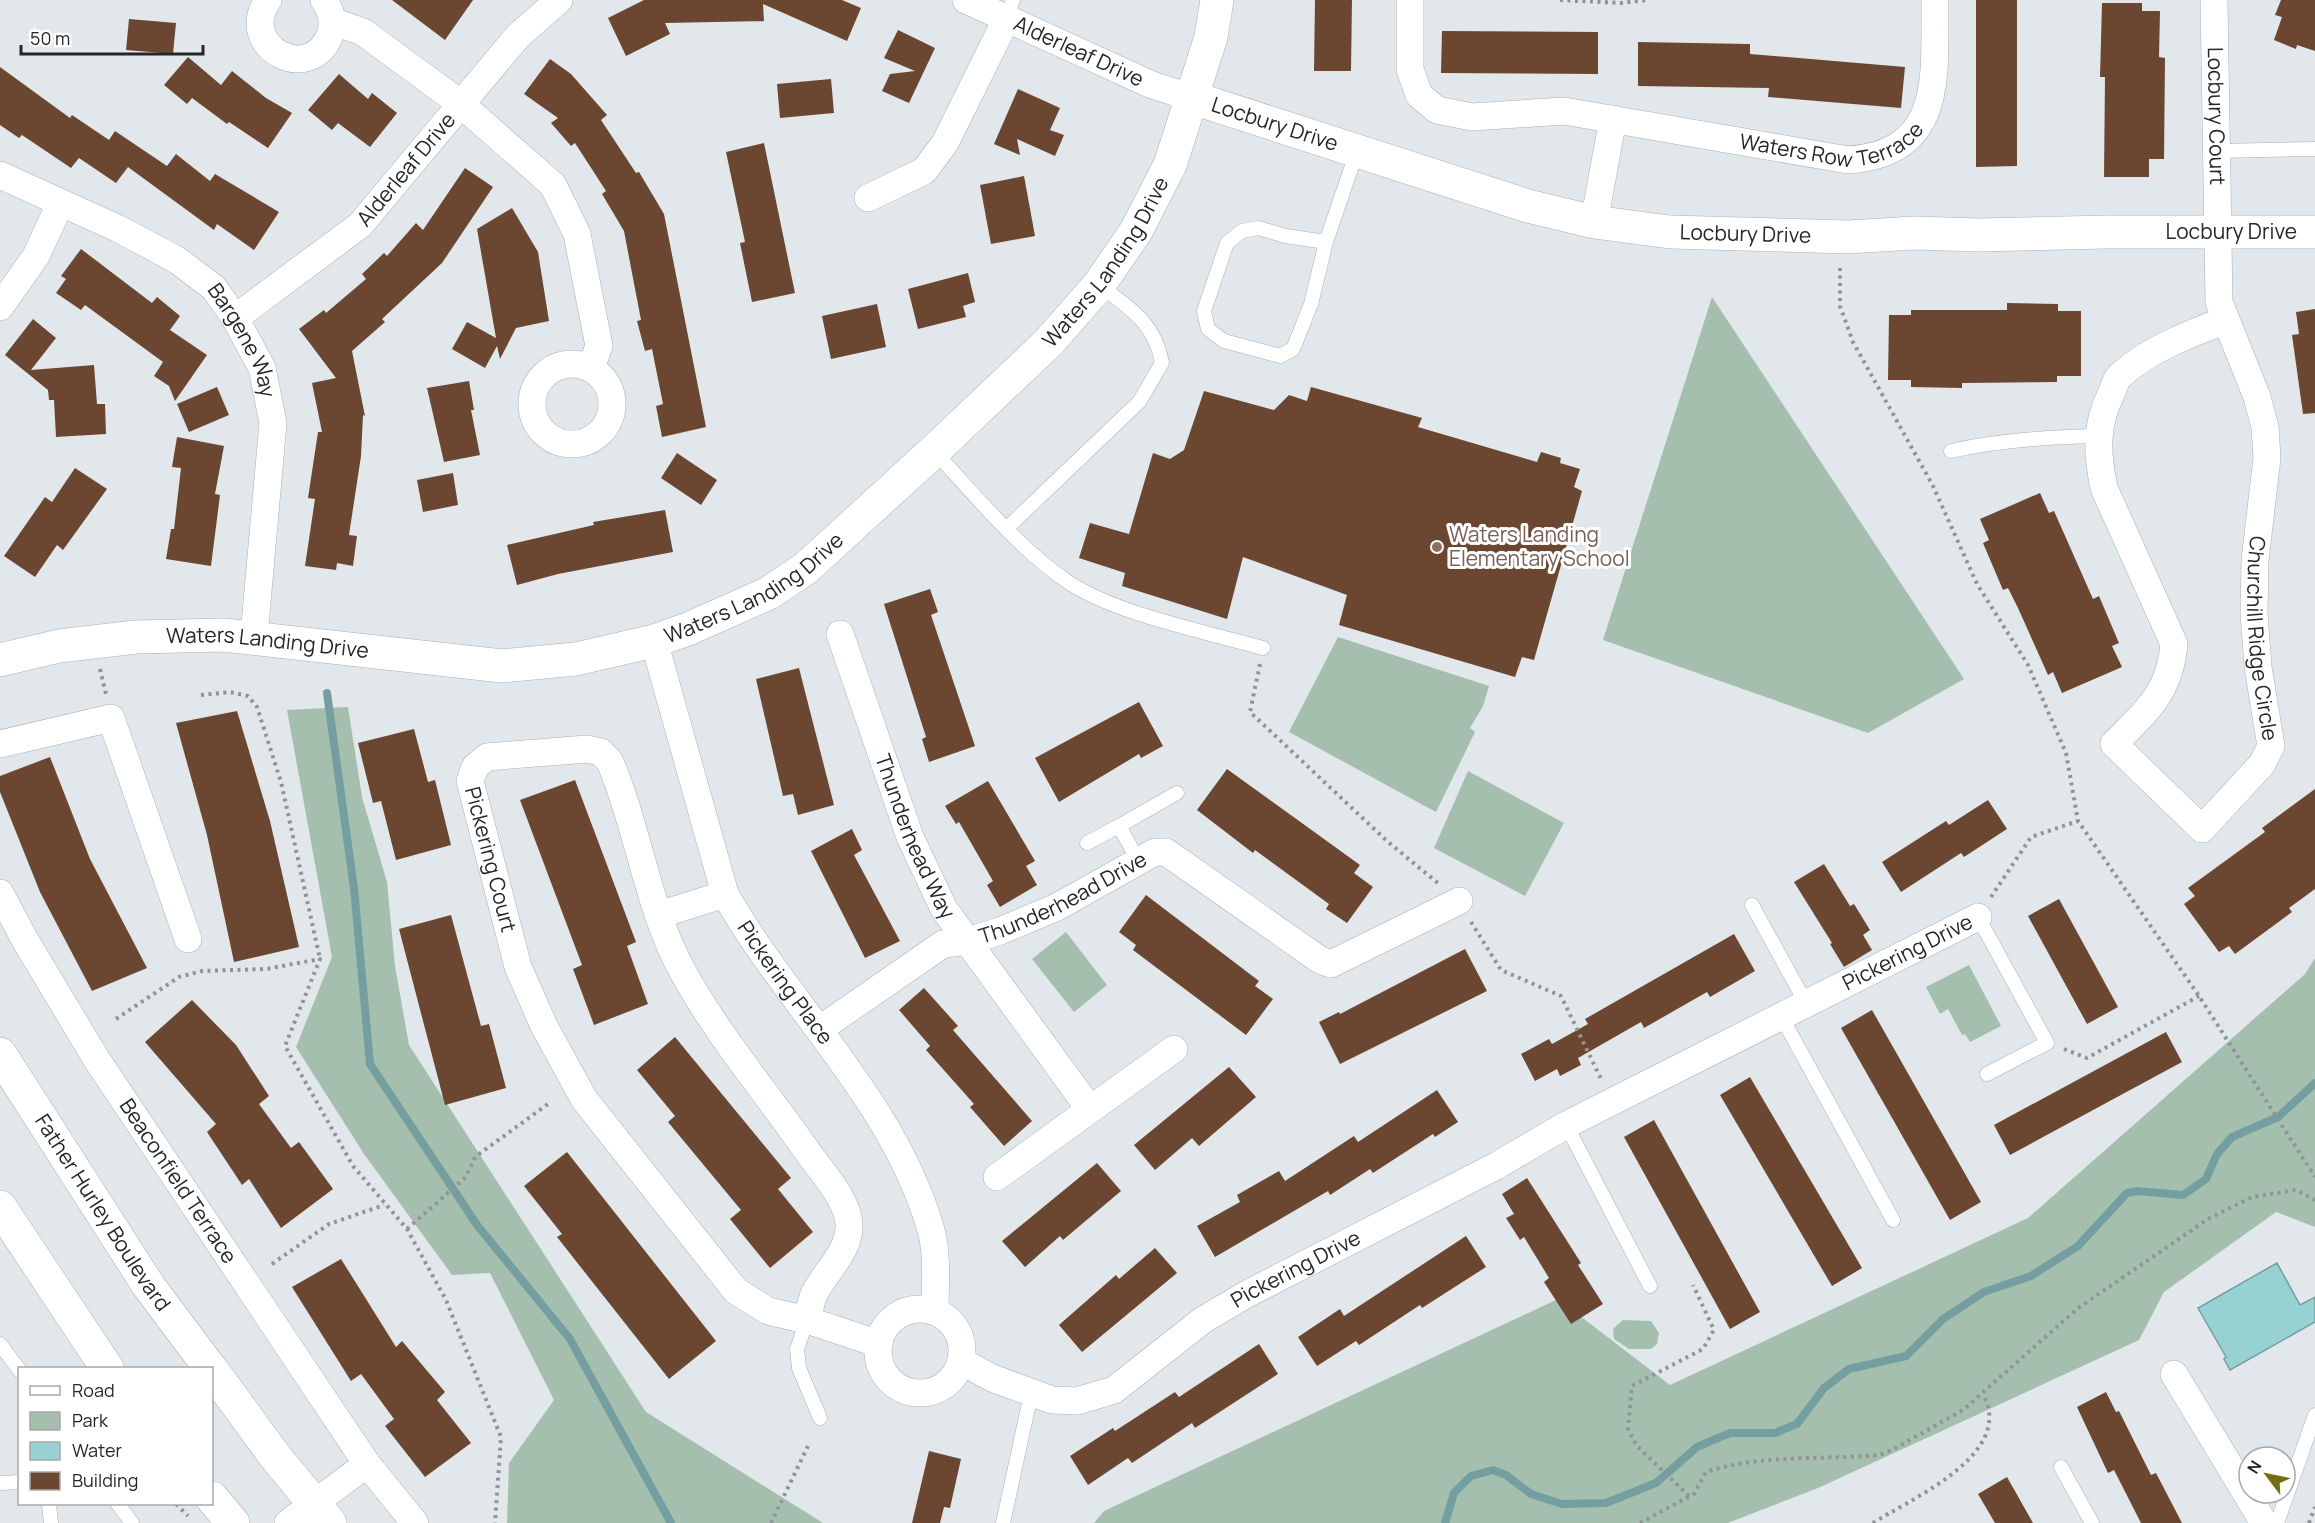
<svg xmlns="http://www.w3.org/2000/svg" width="2315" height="1523" font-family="Manrope,sans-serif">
<rect width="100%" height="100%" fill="#e1e7eb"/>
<g fill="#a4bfad">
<polygon points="1712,297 1964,679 1868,733 1603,640"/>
<polygon points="1338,637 1489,686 1483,706 1470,728 1475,732 1436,812 1289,732"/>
<polygon points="348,707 362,797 387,882 395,966 409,1045 646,1412 823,1523 507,1523 509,1463 554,1400 490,1273 452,1275 364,1154 296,1047 332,957 287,710"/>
<polygon points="1468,771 1564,823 1525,896 1434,848"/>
<polygon points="1066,932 1107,985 1074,1012 1032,959"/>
<polygon points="2315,958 2315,1227 2276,1212 2164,1292 2139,1340 1818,1488 1728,1523 1094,1523 1104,1511 1558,1299 1670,1385 2028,1218 2305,974"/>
<polygon points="1969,965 2001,1026 1970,1042 1965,1034 1962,1035 1948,1009 1940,1014 1926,987"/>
<polygon points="1623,1320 1651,1321 1659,1333 1657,1344 1651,1349 1629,1349 1614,1339 1613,1329"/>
</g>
<polygon fill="#97d1d3" stroke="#749ea0" stroke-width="1.5" points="2277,1263 2300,1305 2315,1297 2315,1322 2230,1370 2224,1359 2226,1357 2198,1308"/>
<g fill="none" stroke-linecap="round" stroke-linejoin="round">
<g stroke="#749ea0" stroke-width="8">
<polyline points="327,693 354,888 370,1064 477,1225 570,1339 671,1523"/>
<polyline points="1445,1523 1454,1493 1471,1476 1493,1470 1506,1475 1531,1494 1562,1504 1606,1503 1656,1483 1697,1447 1730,1433 1775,1433 1797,1424 1824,1388 1849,1369 1906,1356 1943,1319 1984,1292 2031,1276 2078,1246 2127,1193 2137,1191 2183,1195 2206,1179 2217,1154 2232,1137 2278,1117 2315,1083"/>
</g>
</g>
<g fill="#6b4732">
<polygon points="392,0 473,0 445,40"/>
<polygon points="644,0 842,0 861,8 847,41 763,4 764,21 665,23 670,34 626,56 608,18"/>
<polygon points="1315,0 1352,0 1351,71 1314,71"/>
<polygon points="1976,0 2017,0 2017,166 1976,167"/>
<polygon points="2281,0 2315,0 2315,51 2297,45 2296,49 2274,40 2282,17 2275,15"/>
<polygon points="2102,3 2142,3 2142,11 2160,11 2159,57 2165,58 2164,159 2149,159 2149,177 2104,177 2105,77 2100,77"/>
<polygon points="129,19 176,23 173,54 126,50"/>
<polygon points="898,30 935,48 909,103 882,91 890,74 915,71 884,58"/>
<polygon points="1442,31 1598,32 1598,74 1441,73"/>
<polygon points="1638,42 1750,44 1750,54 1905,67 1901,108 1768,97 1769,88 1638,86"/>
<polygon points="188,57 221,85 232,71 266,98 292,113 268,148 229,122 227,124 192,98 187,104 164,85"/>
<polygon points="550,59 571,74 607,115 601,120 636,173 639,172 664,214 706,427 662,437 656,406 663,404 652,349 645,351 637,321 641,320 624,231 602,194 606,191 575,143 571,146 551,123 558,118 524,94"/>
<polygon points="0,67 70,118 72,115 109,140 115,131 167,166 176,154 210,181 215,174 279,212 254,250 217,224 214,230 128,167 116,183 79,158 71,168 22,135 19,138 0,125"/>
<polygon points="339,74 368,99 372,93 397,113 370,147 338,123 332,130 308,110"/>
<polygon points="831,79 834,113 780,118 777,84"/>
<polygon points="1018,89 1060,108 1050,130 1064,135 1055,156 1017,139 1020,155 994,144"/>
<polygon points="764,143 795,293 752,302 740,243 745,242 726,152"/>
<polygon points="465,168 493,187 442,263 382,319 385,322 352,351 365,416 363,415 361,456 349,535 357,536 353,566 337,563 336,570 305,566 315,499 308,498 318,432 322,432 312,383 336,378 299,329 324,310 326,313 366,279 362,274 384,253 387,256 416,223 423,230"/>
<polygon points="1024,176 1035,236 991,244 980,185"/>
<polygon points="512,208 538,252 549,321 516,328 500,359 497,346 485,368 452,349 467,322 496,338 477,229"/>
<polygon points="81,249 152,303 157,297 180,316 170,330 207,355 175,401 169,386 154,376 163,362 85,305 81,310 56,293 66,279 61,276"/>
<polygon points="968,273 975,302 963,306 966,317 918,329 908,289"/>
<polygon points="2007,303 2058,304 2058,311 2081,311 2081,376 2057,376 2057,382 1962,383 1962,388 1911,387 1911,380 1888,380 1889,315 1911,315 1911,310 2007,310"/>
<polygon points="877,304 886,347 831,359 822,316"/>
<polygon points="2315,309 2315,413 2303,414 2292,335 2299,334 2296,312"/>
<polygon points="33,319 56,338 31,370 94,365 97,404 105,404 106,434 56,437 54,400 49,400 48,390 5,355"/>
<polygon points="469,381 474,410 471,410 480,455 444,462 427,388"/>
<polygon points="217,387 229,415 189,432 177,404"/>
<polygon points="1311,387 1422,418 1418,427 1537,462 1541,452 1561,458 1560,463 1580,469 1574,487 1582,491 1534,660 1522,657 1515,677 1339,625 1347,595 1243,557 1227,619 1122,586 1125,573 1079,558 1090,523 1129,534 1153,453 1170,459 1184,450 1204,391 1274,410 1289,395 1307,401"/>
<polygon points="177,437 224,446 215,494 220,495 211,566 166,559 171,529 174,529 181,468 172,467"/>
<polygon points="677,453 717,480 701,505 661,478"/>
<polygon points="75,468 107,489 63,550 57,545 35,577 4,556 45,497 52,502"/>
<polygon points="453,473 458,505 423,512 417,480"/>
<polygon points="2040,493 2049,513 2054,511 2093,599 2099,596 2119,643 2112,646 2122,667 2062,693 2053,672 2048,675 2018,608 2008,588 2003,590 1983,543 1989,540 1980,519"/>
<polygon points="665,510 673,552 558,574 517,585 507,545 594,525 593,522"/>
<polygon points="930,589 938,612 931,615 975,746 929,762 922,739 926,737 884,604"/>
<polygon points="799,668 834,805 798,815 793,794 783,796 756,679"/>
<polygon points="1139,702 1163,746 1141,758 1139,754 1059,802 1035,758"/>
<polygon points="237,711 270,821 299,947 234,962 207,835 176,723"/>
<polygon points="414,729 428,782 435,780 451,845 396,860 381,801 373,803 358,743"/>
<polygon points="50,757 90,859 147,968 92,991 40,892 0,792 0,776"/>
<polygon points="1227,769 1360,865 1354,873 1373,887 1347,923 1326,909 1329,904 1255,850 1253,853 1197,810"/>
<polygon points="575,780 636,942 627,946 648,1004 594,1025 573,969 582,965 520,800"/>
<polygon points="988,781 1035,861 1026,866 1037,885 1000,907 987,885 993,881 959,822 956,824 945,806"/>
<polygon points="2315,789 2315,889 2289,908 2292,912 2235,954 2229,946 2219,952 2184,904 2195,896 2188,888 2265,832 2262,828"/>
<polygon points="1988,800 2007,829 1964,857 1961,853 1901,892 1882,862 1946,821 1949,825"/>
<polygon points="852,829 862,850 854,855 900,941 865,958 811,851"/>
<polygon points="1824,864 1850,906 1854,904 1870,930 1863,935 1872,950 1844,967 1830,944 1832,943 1794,882"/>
<polygon points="1146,895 1259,981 1255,986 1273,999 1246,1035 1133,950 1136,945 1119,932"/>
<polygon points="2059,899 2118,1007 2087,1024 2028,916"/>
<polygon points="451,915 481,1026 489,1024 506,1088 445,1105 399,929"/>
<polygon points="1734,934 1755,971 1710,997 1707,992 1644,1028 1641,1022 1578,1058 1581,1065 1560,1076 1557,1069 1535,1081 1521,1054 1549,1039 1552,1044 1588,1024 1585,1019"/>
<polygon points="1465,949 1487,991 1340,1064 1319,1022 1339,1012 1340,1014"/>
<polygon points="924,988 958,1026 953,1030 1032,1121 1004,1146 970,1107 974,1104 926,1050 930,1046 899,1010"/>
<polygon points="192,1000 236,1045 269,1096 259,1104 291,1148 299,1142 333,1189 281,1228 249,1179 242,1185 207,1132 216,1124 145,1042"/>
<polygon points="1872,1010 1981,1202 1950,1220 1841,1028"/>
<polygon points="2166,1032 2182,1062 2010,1155 1994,1125"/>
<polygon points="675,1037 791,1178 778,1189 813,1232 770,1268 730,1219 741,1210 668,1122 675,1116 637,1070"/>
<polygon points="1229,1067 1256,1097 1199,1146 1192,1138 1155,1170 1134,1145"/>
<polygon points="1750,1077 1862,1268 1832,1286 1720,1095"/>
<polygon points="1437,1090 1458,1122 1435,1137 1433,1134 1373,1173 1370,1169 1330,1195 1328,1191 1215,1257 1197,1226 1240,1202 1237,1195 1279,1171 1285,1181 1354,1136 1358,1142"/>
<polygon points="1654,1120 1760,1312 1730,1329 1624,1137"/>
<polygon points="567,1152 716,1341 669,1379 557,1237 562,1234 524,1186"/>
<polygon points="1097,1163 1121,1191 1063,1240 1060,1236 1025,1267 1002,1241"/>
<polygon points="1527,1178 1581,1263 1578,1265 1603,1304 1571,1324 1544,1282 1549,1278 1524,1237 1520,1240 1506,1218 1514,1214 1502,1194"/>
<polygon points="1466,1236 1486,1267 1422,1308 1420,1305 1359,1345 1356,1341 1317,1366 1298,1337 1340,1309 1344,1316"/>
<polygon points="1155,1248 1177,1273 1082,1352 1059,1325 1116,1275 1119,1279"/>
<polygon points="341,1259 396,1347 402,1341 445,1392 437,1400 471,1443 425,1477 385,1426 394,1419 361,1374 351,1381 292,1287"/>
<polygon points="1259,1344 1278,1374 1195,1428 1192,1423 1132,1463 1128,1458 1088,1485 1070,1456 1113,1428 1115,1431 1175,1392 1179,1397"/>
<polygon points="2106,1392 2116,1412 2119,1411 2151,1475 2156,1473 2182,1523 2141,1523 2114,1470 2108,1473 2077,1407"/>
<polygon points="929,1451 961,1459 950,1508 944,1507 940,1523 912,1523"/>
<polygon points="2007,1477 2033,1523 1995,1523 1978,1494"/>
</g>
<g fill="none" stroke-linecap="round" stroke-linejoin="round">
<defs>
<g id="lane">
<polyline points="1006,20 1013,0"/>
<polyline points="2218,151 2315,149"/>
<polyline points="1326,242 1286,236 1258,228 1242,231 1227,243 1204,311 1208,329 1224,341 1280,356 1293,349 1311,304 1326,242 1357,151"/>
<path d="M934,451C976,496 1017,547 1068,582C1116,614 1206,632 1263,648"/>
<path d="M1951,451C2000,440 2047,437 2097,436"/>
<path d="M1007,528L1139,402L1162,363C1155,323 1130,308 1099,285"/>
<polyline points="1087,843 1119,826"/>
<polyline points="1139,862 1119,826 1177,793"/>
<polyline points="1752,905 1807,1005"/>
<polyline points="1978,917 2047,1043 1987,1074"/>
<polyline points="1781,1016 1893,1220"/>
<polyline points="1566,1125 1650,1286"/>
<polyline points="807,1320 797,1349 799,1368 820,1418"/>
<polyline points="0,1344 20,1371"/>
<polyline points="2061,1467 2092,1523"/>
<polyline points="2,1483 20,1482"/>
<polyline points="49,1504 51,1523"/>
<polyline points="118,1504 132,1523"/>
<polyline points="1003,1523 1031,1394"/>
<polyline points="2277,1523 2315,1415"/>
</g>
<g id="street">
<path d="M268,0C236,48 311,85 330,35C335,22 331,11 324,0"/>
<path id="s1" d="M966,0L1152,85L1193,98"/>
<path id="s2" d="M1410,0V69L1419,95L1437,110L1472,117L1564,111L1848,160C1946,153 1934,74 1935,0"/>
<path id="s3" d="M2214,0L2219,302L2257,397L2265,427L2267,458L2255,560L2254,614L2258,667L2271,746L2262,764L2202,829L2114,744C2146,711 2170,693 2174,644L2104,488C2097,454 2095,426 2111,394C2114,387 2116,378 2122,374C2148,350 2191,333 2224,321"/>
<polyline points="332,21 363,32 461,104 553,185 577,234 599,346 591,368"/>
<path id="s4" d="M0,175L119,229L177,260L214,288L235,318L262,368L273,423L254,636"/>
<polyline points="868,198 924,171 945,143 1006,20"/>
<polyline points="1594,222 1613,119"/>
<polyline points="0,307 36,256 60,204"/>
<path id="s5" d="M235,318L360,225L518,36L559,0"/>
<circle cx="572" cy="404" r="40"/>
<path id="s6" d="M840,634L910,837L944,909L1089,1108"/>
<path id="s7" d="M654,641L725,894C789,1007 894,1101 931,1230C938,1256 935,1285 935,1312"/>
<polyline points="0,744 111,718 188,939"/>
<path id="s8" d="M0,893L25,940L97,1060L367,1464L288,1523"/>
<polyline points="659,915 725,894"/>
<path id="s9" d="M820,1029L943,944L968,941L1000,931L1057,907L1155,852H1166L1320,960L1331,964L1459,901"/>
<polyline points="997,1177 1174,1049"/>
<circle cx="920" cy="1351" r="42"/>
<path id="s10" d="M807,1320C809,1312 811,1302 814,1294C826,1270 855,1247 848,1217C842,1193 821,1171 807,1151C766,1092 718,1036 683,972C647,907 639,830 610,762L601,752L587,749L487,757L475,767L470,781L518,967L544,1026L584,1099L736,1291L768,1311L807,1320L879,1344"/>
<path id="s11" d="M961,1361L992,1378L1052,1400L1077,1401L1114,1390L1203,1320L1247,1294L1496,1166L1566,1125L1978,917"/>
<polyline points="2174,1374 2264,1523"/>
<polyline points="367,1464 415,1523"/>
</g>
<g id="secondary">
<path id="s12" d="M1193,98L1528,206L1594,222L1670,232L1848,237L1914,233L1978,235L2107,232H2315"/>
<path id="s13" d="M0,660L59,646L136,637L224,635L502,666L576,659L654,641L688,629L769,593L806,568L934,451L1049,342L1099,285L1136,231L1170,165L1211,37L1217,0"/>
<path id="s14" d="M0,1054L148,1285L210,1368"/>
<polyline points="0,1207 107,1368"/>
<polyline points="212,1370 274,1455 330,1523"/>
<polyline points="212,1498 233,1523"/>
</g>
</defs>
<use href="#lane" stroke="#aab0b4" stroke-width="15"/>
<use href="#street" stroke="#aab0b4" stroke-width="28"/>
<use href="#secondary" stroke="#aab0b4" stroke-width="34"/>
<g stroke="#909497" stroke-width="4" stroke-dasharray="3 4.5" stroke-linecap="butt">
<polyline points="1560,0 1621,3 1647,0"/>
<polyline points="1840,268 1840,306 1853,342 1933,486 1977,584 2028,665 2066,753 2078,821 2199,996 2315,1177"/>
<polyline points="1260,664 1250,712 1388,842 1439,884"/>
<polyline points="100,669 106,694"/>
<polyline points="201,695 230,692 248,696 257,707 281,782 320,959"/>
<polyline points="1991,897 2031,837 2078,821"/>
<polyline points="1471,922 1501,970 1561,996 1601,1079"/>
<polyline points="116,1019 179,977 202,971 266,969 320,959 285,1046 353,1166 407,1229 446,1300 501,1437 495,1523"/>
<polyline points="2064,1049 2087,1058 2199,996"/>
<polyline points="407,1229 466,1177 475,1157 548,1104"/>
<polyline points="272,1264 329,1224 384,1205"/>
<polyline points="1689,1496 1637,1446 1628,1429 1632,1386 1703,1349 1714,1330 1693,1285"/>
<polyline points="176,1504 188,1516"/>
<polyline points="771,1523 808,1446"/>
<path d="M1640,1523L1694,1494L1706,1472C1761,1454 1822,1460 1879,1455L1892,1450L1963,1410L2077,1309L2208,1219L2252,1197L2296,1190L2315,1200"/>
<path d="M1873,1523C1909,1500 1995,1463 1989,1412C1989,1406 1985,1399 1983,1394"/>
<polyline points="2309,1523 2315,1507"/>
</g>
<use href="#lane" stroke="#fff" stroke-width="14"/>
<use href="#street" stroke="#fff" stroke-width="27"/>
<use href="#secondary" stroke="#fff" stroke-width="33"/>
</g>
<circle fill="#8d6e63" stroke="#fff" stroke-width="2" cx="1437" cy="547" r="6"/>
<g text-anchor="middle" stroke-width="6" stroke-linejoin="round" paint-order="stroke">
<g font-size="21" fill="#242628" stroke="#fff">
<text dy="7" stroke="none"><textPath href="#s1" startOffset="124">Alderleaf Drive</textPath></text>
<text dy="7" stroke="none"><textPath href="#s3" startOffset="116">Locbury Court</textPath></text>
<text dy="7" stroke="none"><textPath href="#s12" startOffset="86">Locbury Drive</textPath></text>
<text dy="7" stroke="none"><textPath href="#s2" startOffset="522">Waters Row Terrace</textPath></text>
<text dy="7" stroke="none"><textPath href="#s5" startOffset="228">Alderleaf Drive</textPath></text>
<text dy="7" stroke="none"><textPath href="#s12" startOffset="1058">Locbury Drive</textPath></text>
<text dy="7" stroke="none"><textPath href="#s12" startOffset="572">Locbury Drive</textPath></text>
<text dy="7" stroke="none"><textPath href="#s13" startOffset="1260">Waters Landing Drive</textPath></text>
<text dy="7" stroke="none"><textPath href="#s4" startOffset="303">Bargene Way</textPath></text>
<text dy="7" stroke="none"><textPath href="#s13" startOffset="774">Waters Landing Drive</textPath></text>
<text dy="7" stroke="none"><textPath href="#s3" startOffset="648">Churchill Ridge Circle</textPath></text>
<text dy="7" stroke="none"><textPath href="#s13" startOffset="270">Waters Landing Drive</textPath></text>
<text dy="7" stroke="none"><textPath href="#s6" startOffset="216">Thunderhead Way</textPath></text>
<text dy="7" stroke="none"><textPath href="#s10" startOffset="872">Pickering Court</textPath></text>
<text dy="7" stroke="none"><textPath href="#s9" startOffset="279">Thunderhead Drive</textPath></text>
<text dy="7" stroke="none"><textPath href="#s11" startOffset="1071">Pickering Drive</textPath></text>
<text dy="7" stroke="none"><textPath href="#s7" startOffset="370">Pickering Place</textPath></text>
<text dy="7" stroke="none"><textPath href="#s8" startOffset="339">Beaconfield Terrace</textPath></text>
<text dy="7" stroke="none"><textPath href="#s14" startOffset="189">Father Hurley Boulevard</textPath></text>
<text dy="7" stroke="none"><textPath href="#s11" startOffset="382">Pickering Drive</textPath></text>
</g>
<g font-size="21" fill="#785e54" stroke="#fff" text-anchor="start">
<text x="1449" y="542">Waters Landing<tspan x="1449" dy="24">Elementary School</tspan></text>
</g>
</g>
<rect x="18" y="1367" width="195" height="138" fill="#ffffff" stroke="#a7a8a9" stroke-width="1.5"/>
<rect x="30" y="1386" width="30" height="9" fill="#ffffff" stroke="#a7a8a9" stroke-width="1.5"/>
<text x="72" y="1397" font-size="18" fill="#242628">Road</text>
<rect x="30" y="1412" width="30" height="18" fill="#a4bfad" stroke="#a7a8a9" stroke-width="1.5"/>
<text x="72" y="1427" font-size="18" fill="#242628">Park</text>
<rect x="30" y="1442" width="30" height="18" fill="#97d1d3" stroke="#a7a8a9" stroke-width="1.5"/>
<text x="72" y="1457" font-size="18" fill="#242628">Water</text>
<rect x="30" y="1472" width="30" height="18" fill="#6b4732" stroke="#a7a8a9" stroke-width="1.5"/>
<text x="72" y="1487" font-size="18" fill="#242628">Building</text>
<g transform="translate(2267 1475) rotate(302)"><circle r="28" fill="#ffffff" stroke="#a7a8a9" stroke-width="1.5"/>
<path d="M0-4.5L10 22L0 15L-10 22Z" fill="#736f0f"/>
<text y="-9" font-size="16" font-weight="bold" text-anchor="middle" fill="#242628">N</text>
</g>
<path d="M21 45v9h182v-9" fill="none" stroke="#242628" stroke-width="3"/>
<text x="30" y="45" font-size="18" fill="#242628" stroke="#ffffff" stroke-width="4.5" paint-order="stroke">50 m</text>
</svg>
